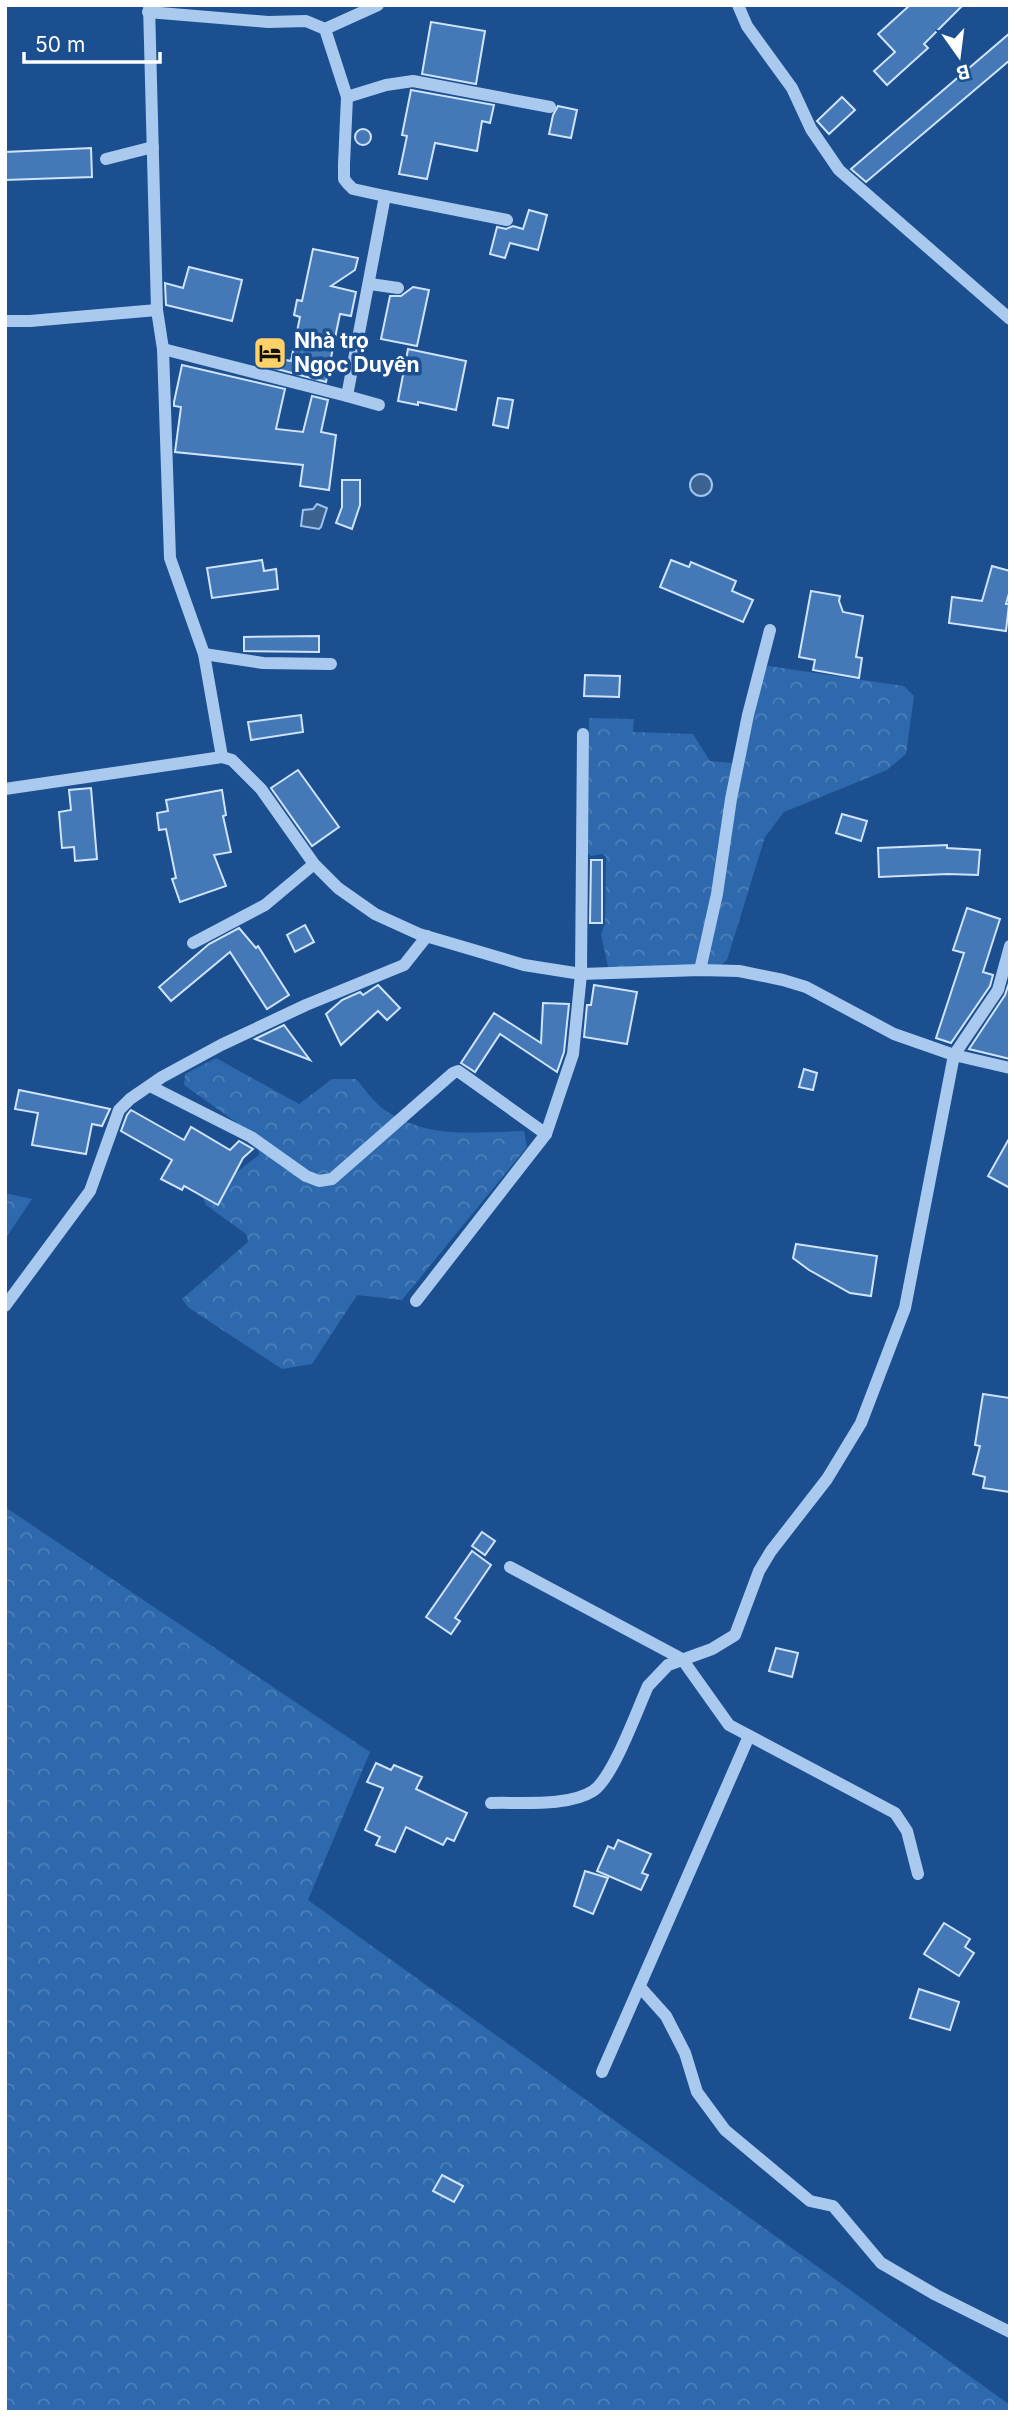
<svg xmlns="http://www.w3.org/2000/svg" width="1015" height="2417" font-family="Inter,sans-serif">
<defs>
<pattern id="forest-crowns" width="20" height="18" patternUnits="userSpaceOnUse" patternTransform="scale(1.75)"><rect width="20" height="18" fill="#2e69ad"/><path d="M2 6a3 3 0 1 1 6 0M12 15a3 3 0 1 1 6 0" fill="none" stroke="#4d80b9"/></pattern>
</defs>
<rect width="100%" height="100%" fill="#1b4f8f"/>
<g fill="url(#forest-crowns)">
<polygon points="768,666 904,686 914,696 906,754 887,770 784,812 765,837 727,960 720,966 608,967 601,934 605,924 606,857 602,854 591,856 588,853 589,718 634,719 633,732 693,734 710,761 744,764 763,669"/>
<path d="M216,1058L299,1104L332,1079H356C364,1088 372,1100 382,1108C426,1140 472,1132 524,1131L527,1147L402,1300L357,1295L312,1364L282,1369L189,1308L182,1299L248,1242L246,1234L206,1205L203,1198L259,1155L258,1138L184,1085L185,1074Z"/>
<polygon points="5,1193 32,1199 5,1239"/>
<polygon points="5,1507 370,1752 308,1900 1010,2405 1010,2412 5,2412"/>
</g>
<g fill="#3c6290" stroke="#9cc4f0" stroke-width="2">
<circle cx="701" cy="485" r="11"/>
<polygon points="317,504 327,508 321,527 319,529 301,526 303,510 313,509"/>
</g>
<g fill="#4478b7" stroke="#cfe3fa" stroke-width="2">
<polygon points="910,5 963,5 924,44 928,48 887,85 874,71 895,52 878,34"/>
<polygon points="431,22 485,31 476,84 422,74"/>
<polygon points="1010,33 1010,60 866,182 851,169"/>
<polygon points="411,90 494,105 490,123 482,121 477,151 435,143 427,179 399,174 407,136 402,135"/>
<polygon points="842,97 855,110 829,134 817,121"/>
<polygon points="558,106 577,110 571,138 549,134 553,115"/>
<circle cx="363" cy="137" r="8"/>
<polygon points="91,148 92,177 5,180 5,152"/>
<polygon points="529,210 547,215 538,250 510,243 505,258 490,254 497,227 506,229 513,226 523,229"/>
<polygon points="313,249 358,258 355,270 331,286 356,292 351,316 340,314 326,382 273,368 275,358 291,361 300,317 294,315 297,300 302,301"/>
<polygon points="189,267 242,280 232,321 166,305 165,283 183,288"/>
<polygon points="413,287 429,290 417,346 381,339 390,296 401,296"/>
<polygon points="408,349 466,361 456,410 418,402 418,405 398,401"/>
<polygon points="182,365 285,389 276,429 303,432 312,396 328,400 321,432 336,435 329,490 300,486 303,465 175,452 181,407 174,406 174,402"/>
<polygon points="498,398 513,400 508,428 493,425"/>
<polygon points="342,480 360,480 360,505 352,529 336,523 342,507"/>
<polygon points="262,560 264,571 276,569 278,589 212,598 207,568"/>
<polygon points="671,560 689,567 691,562 736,581 732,591 753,600 743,622 660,587"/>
<polygon points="992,566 1010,571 1010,590 1006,604 1009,604 1006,631 949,623 952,597 982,601"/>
<polygon points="811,591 840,596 839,601 843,612 863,616 856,657 862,658 859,678 813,670 815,660 799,657"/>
<polygon points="319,636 319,652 244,651 244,637"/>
<polygon points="585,675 620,676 619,697 584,696"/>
<polygon points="301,715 303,732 251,740 248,722"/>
<polygon points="298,770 339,827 312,846 271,788"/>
<polygon points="91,788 97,859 75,861 74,847 62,848 59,812 71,810 69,790"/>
<polygon points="222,790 226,815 223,816 231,852 214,855 226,886 180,902 172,879 176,878 166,829 159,830 157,813 168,811 166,800"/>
<polygon points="842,814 867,821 861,841 836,833"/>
<polygon points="947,845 947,848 980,850 978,875 948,874 879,877 878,848"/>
<polygon points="591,860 602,860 602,923 590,923"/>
<polygon points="967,908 1000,919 983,972 993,975 990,986 951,1043 936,1038 964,953 953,950"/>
<polygon points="305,925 314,942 295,952 287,935"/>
<polygon points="239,928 256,948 258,946 289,995 267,1009 230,952 171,1001 159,987 209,944"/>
<polygon points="1010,980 1010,1059 969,1049 1005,995"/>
<polygon points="378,985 400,1008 387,1020 378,1011 341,1045 326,1014 342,1000 360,992 363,995"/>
<polygon points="594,985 637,992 627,1044 584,1037 587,1005 591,1005"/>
<polygon points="543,1003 569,1004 564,1052 557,1072 500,1034 475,1072 461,1063 494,1013 541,1043"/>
<polygon points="284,1025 310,1060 255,1039"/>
<polygon points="804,1069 817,1073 813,1090 799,1087"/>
<polygon points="19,1090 73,1101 110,1109 102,1126 92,1124 86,1154 32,1145 38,1113 15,1109"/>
<polygon points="131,1110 184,1140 191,1127 230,1150 239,1141 253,1149 243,1158 218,1205 184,1186 182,1190 161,1179 172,1160 121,1131 127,1115"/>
<polygon points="1010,1137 1010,1188 988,1176"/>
<polygon points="796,1244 877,1256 871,1296 850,1293 809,1270 793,1258"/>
<polygon points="983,1394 1010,1398 1010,1492 983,1488 985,1477 973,1474 980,1446 975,1445"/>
<polygon points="482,1532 495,1541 485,1555 472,1546"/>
<polygon points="472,1551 491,1565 455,1618 460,1621 451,1634 426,1617"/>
<polygon points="776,1648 798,1653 792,1677 769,1671"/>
<polygon points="376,1763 391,1770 394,1765 422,1777 416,1789 467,1813 454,1841 447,1838 443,1845 406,1827 395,1852 376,1845 380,1837 365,1830 383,1788 367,1782"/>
<polygon points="618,1840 651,1854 642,1873 648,1875 641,1890 597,1871 608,1846 614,1849"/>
<polygon points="585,1871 608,1878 593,1914 574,1906"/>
<polygon points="944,1923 970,1939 965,1947 974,1953 959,1976 924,1954"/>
<polygon points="919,1989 959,2002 950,2030 910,2018"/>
<polygon points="442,2175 463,2186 454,2202 433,2191"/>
</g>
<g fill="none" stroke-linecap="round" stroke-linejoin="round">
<g stroke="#a9c9ee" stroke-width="12">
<polyline points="149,5 157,310 163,349 170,558 204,654 222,757 232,760 261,789 314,864 338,888 375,914 419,934 524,965 581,974 700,970 739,971 783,980 806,987 894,1034 954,1055 1010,1068"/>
<polyline points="738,5 747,26 792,88 811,129 839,170 1010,319"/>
<polyline points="148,12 268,22 306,21 325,29 347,97 344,164 344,179 348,184 353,189 385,196 507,220"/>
<polyline points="325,29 378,5"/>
<polyline points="347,97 386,85 413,81 550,107"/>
<polyline points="106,159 153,147"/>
<polyline points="370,284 398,288"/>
<polyline points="5,321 30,321 157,310"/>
<polyline points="163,349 347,396 385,196"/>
<polyline points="347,396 379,405"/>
<polyline points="204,654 263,663 331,664"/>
<polyline points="5,789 222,757"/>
<polyline points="193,943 265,905 314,864"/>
<polyline points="700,970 717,894 731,799 748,715 770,630"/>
<polyline points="150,1086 251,1137 306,1176 319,1181 332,1179 453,1073 458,1071 546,1134"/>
<polyline points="416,1301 546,1134 573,1054 581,974 583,734"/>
<polyline points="5,1306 90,1191 119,1110 130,1099 162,1077 221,1045 306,1005 404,965 427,936"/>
<polyline points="510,1567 682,1659 729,1725 895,1813 907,1831 918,1874"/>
<path d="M491,1803C521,1802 568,1807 593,1791C613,1778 637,1710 648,1686L668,1665L712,1649L735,1635L759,1571L771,1551L827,1479L861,1423L905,1308L954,1055L998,990L1010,946"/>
<polyline points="640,1987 666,2016 685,2053 697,2092 725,2130 810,2201 833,2206 881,2263 936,2295 1010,2332"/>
<polyline points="602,2072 749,1736"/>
</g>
</g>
<defs>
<symbol id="hotel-square" viewBox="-11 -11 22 22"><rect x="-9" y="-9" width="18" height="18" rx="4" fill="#ffd166" stroke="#1b4f8f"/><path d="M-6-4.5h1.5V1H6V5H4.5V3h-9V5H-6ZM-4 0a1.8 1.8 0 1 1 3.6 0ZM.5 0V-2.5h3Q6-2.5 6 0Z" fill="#111"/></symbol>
</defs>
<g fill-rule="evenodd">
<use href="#hotel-square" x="251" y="334" width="38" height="38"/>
</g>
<g text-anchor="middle" stroke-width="7" stroke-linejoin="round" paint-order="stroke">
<g font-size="21" font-weight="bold" fill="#fff" stroke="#1b4f8f" text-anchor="start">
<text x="294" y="348">Nhà trọ<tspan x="294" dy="24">Ngọc Duyên</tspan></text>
</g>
</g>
<rect width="1015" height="2417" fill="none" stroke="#ffffff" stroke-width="14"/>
<g transform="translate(959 56) rotate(166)" stroke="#1b4f8f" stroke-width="5" paint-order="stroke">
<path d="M0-5L12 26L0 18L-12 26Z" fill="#ffffff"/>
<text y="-10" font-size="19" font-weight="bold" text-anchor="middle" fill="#ffffff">B</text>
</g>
<path d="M24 52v10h136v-10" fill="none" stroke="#ffffff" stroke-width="3.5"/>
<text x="35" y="52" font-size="21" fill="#ffffff" stroke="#1b4f8f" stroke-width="5" paint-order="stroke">50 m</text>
</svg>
